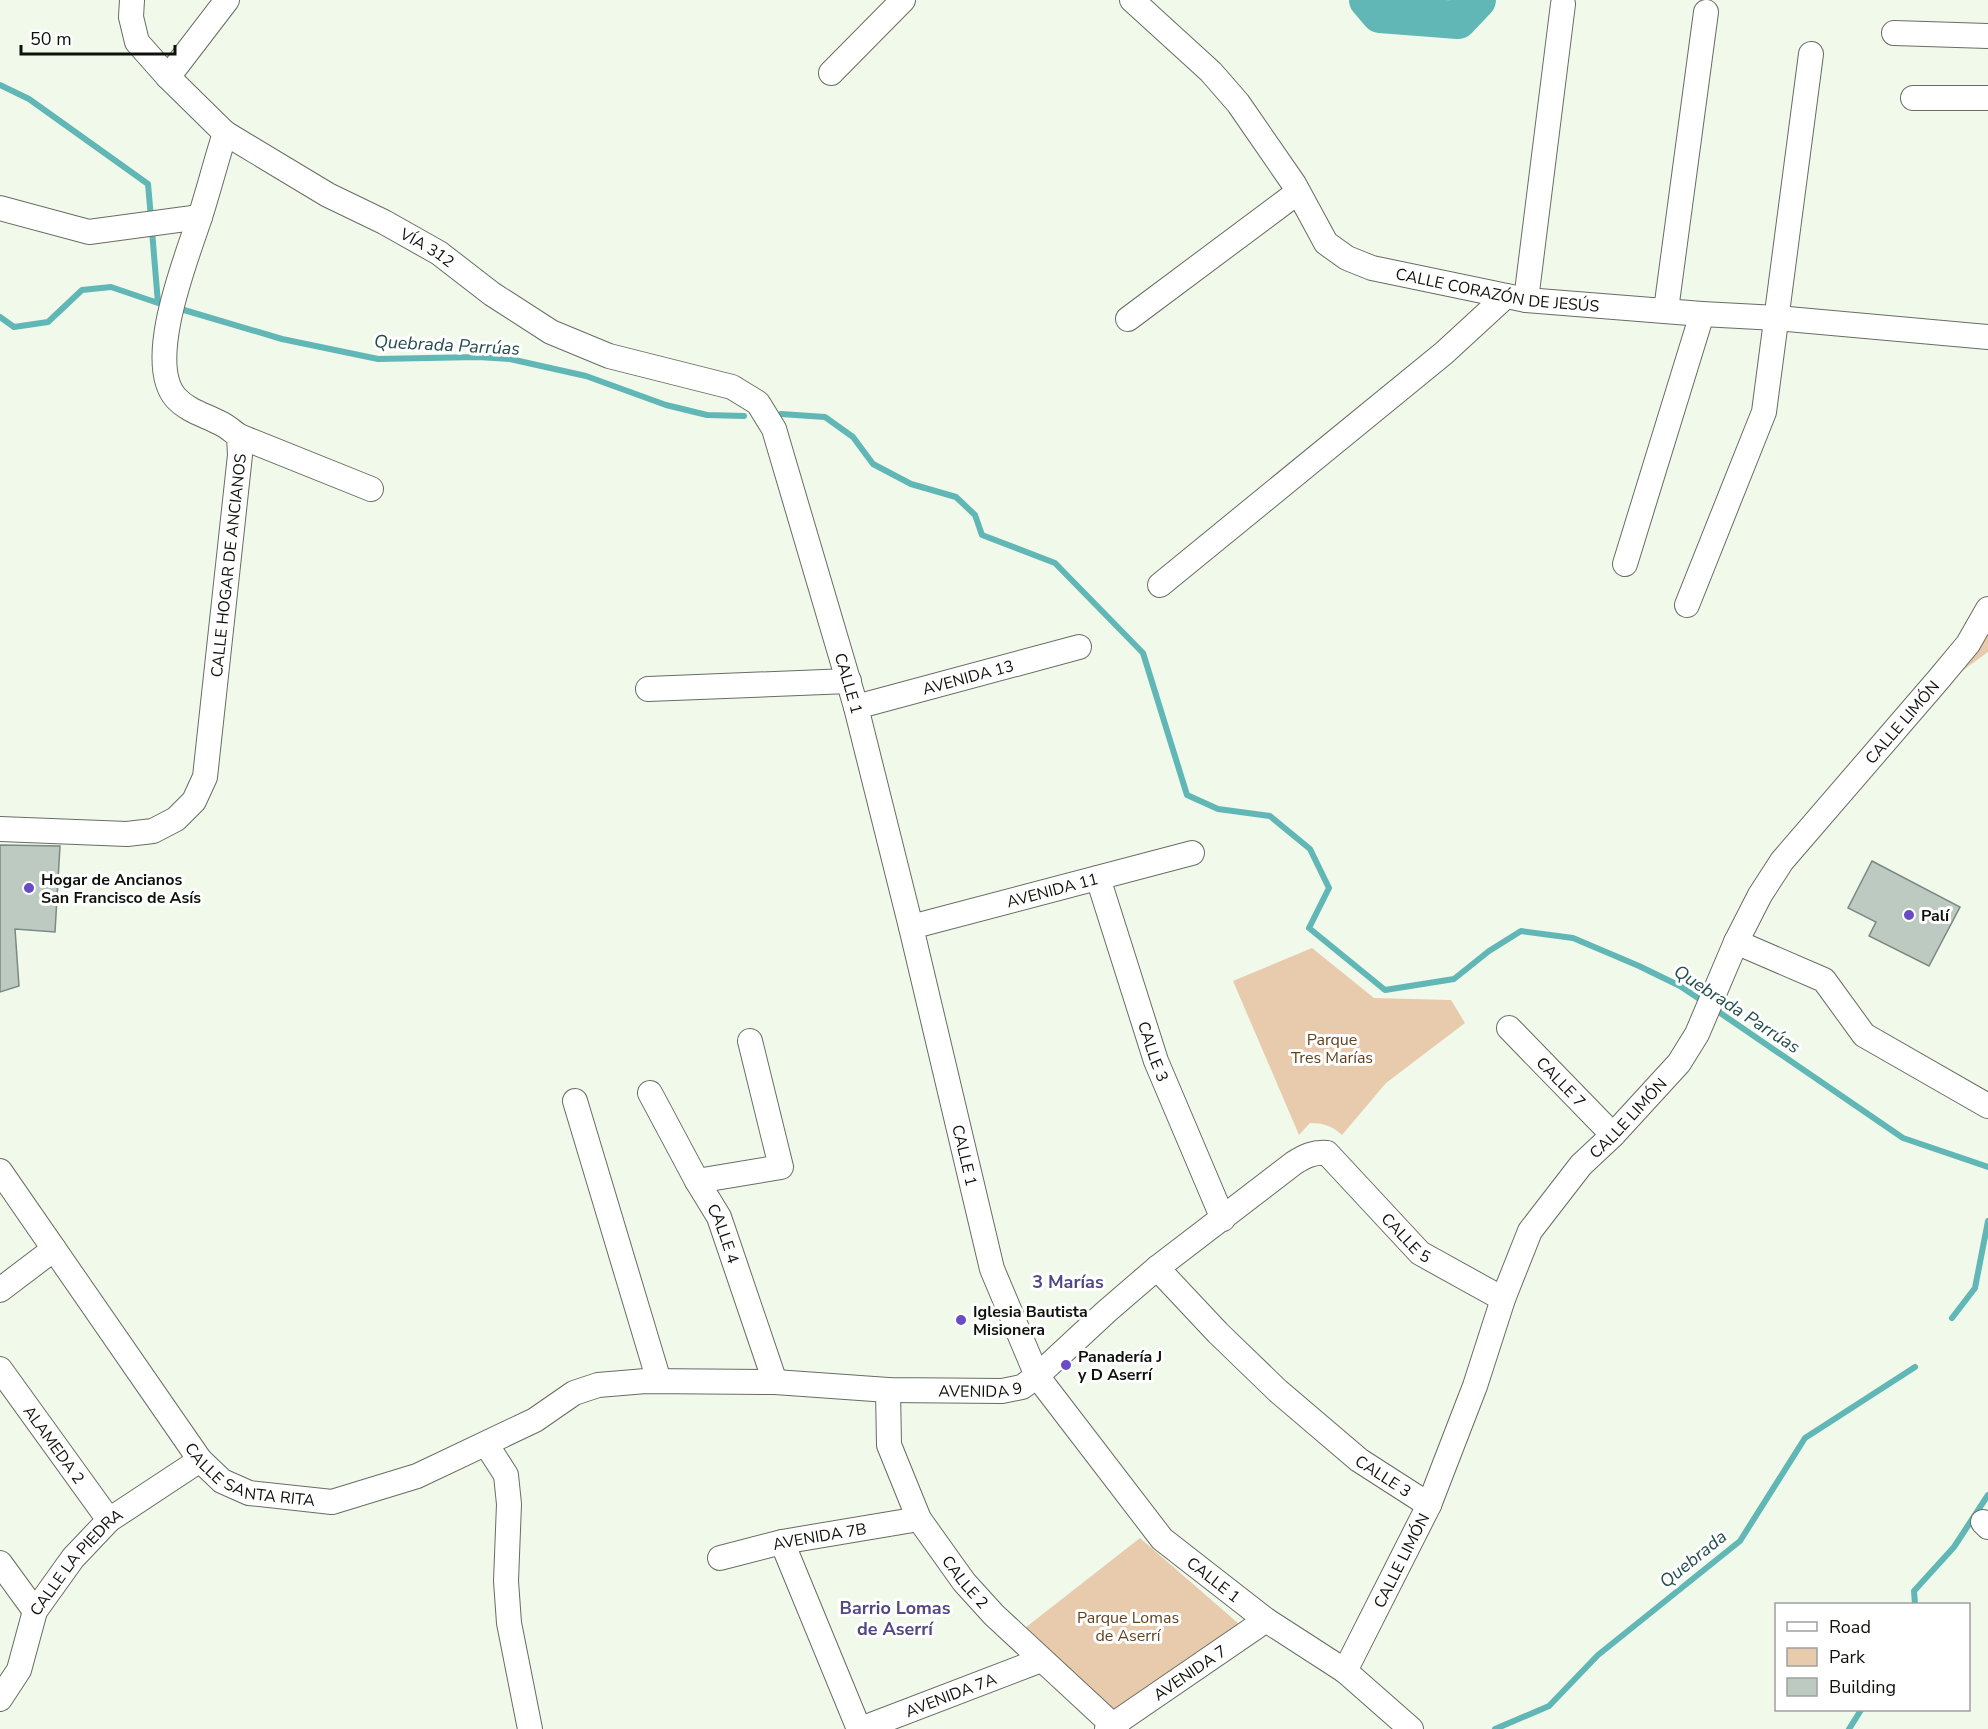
<svg xmlns="http://www.w3.org/2000/svg" width="1988" height="1729" font-family="'Nunito Sans',sans-serif">
<rect width="100%" height="100%" fill="#f1f9eb"/>
<g fill="#e8cbad">
<polygon points="1988,620 1988,652 1947,682"/>
<path d="M1312,948L1374,998L1451,1000L1465,1023L1386,1083L1342,1135C1332,1126 1324,1123 1310,1123L1299,1135L1233,981Z"/>
<polygon points="1140,1538 1239,1624 1113,1713 1025,1628"/>
</g>
<g fill="none" stroke-linecap="round" stroke-linejoin="round">
<g stroke="#60b7b6" stroke-width="6">
<polyline points="0,85 29,99 148,184 151,218"/>
<polyline points="184,310 282,339 378,359 478,357 510,359 586,376 666,405 707,415 744,416"/>
<polyline points="0,317 14,327 48,322 82,290 111,287 158,303 152,231"/>
<polyline points="781,414 825,417 853,437 873,464 911,484 956,497 975,515 982,535 1055,563 1143,653 1187,795 1218,809 1270,816 1310,849 1329,888 1309,928 1385,990 1454,979 1489,951 1521,931 1573,938 1639,966 1680,986 1704,1002"/>
<polyline points="1713,1008 1903,1138 1988,1167"/>
<polyline points="1952,1318 1975,1288 1988,1221"/>
<polyline points="1915,1604 1914,1591 1954,1547 1988,1495"/>
<polyline points="1495,1729 1549,1706 1598,1655 1740,1541 1805,1438 1915,1367"/>
<polyline points="1849,1729 1861,1710"/>
</g>
<polyline stroke="#60b7b6" stroke-width="38" points="1368,0 1380,14 1458,20 1477,0"/>
</g>
<g fill="#bccac2" stroke="#7b8982" stroke-width="1.5">
<polygon points="0,845 60,846 55,932 15,929 19,986 0,992"/>
<polygon points="1872,861 1960,907 1929,966 1869,936 1876,922 1848,908"/>
</g>
<g fill="none" stroke-linecap="round" stroke-linejoin="round">
<defs>
<g id="minor">
<path id="s1" d="M132,0L131,17L137,42L168,77L225,133L328,195L384,222L439,253L492,294L551,332L609,356L732,387L758,403L774,429L856,707L911,927L992,1269L1037,1376L1162,1539L1266,1620L1345,1671L1411,1729"/>
<path id="s2" d="M1132,0L1211,72L1238,103L1294,184L1326,243L1347,258L1372,268L1526,300L1702,314L1777,318L1988,337"/>
<polyline points="1894,33 1988,36"/>
<polyline points="831,73 903,0"/>
<polyline points="168,77 227,0"/>
<polyline points="1913,98 1988,98"/>
<polyline points="0,208 89,232 200,217"/>
<polyline points="1526,300 1563,4"/>
<polyline points="1666,310 1706,12"/>
<polyline points="1128,319 1298,192"/>
<polyline points="239,436 371,489"/>
<polyline points="1625,564 1702,314"/>
<polyline points="1160,585 1444,353 1506,296"/>
<polyline points="1687,605 1764,412 1811,54"/>
<polyline points="648,689 849,681"/>
<path id="s3" d="M856,707L1079,647"/>
<path id="s4" d="M0,829L127,834L153,831L176,819L194,801L205,777L240,455L239,436C233,432 227,426 220,423C205,415 188,411 176,398C144,362 187,257 200,217C209,189 216,161 225,133"/>
<path id="s5" d="M1098,878L1156,1061L1223,1219"/>
<path id="s6" d="M911,927L1192,853"/>
<polyline points="1736,942 1824,980 1864,1035 1988,1106"/>
<path id="s7" d="M1509,1028L1613,1135"/>
<path id="s8" d="M650,1093L697,1181L719,1217L775,1382"/>
<polyline points="575,1101 659,1381"/>
<path id="s9" d="M0,1171L200,1460L222,1481L249,1493L332,1502L417,1476L535,1420L574,1393L598,1385L646,1381L775,1382L888,1390L1002,1391L1022,1387L1037,1376L1107,1311L1157,1268L1294,1163C1305,1156 1313,1152 1327,1153L1420,1253L1503,1299"/>
<polyline points="697,1181 781,1167 750,1041"/>
<path id="s10" d="M1157,1268L1218,1333L1278,1391L1359,1460L1429,1505"/>
<polyline points="0,1290 54,1249"/>
<path id="s11" d="M0,1369L109,1520"/>
<path id="s12" d="M888,1390L889,1445L919,1519L964,1582L994,1615L1117,1729"/>
<polyline points="486,1444 506,1475 509,1504 506,1581 509,1623 530,1729"/>
<polyline points="1983,1522 1988,1527"/>
<polyline points="782,1542 859,1729"/>
<path id="s13" d="M720,1558L782,1542L919,1519"/>
<polyline points="0,1563 35,1611"/>
<path id="s14" d="M1345,1671L1429,1505L1475,1386L1503,1299L1530,1231L1581,1165L1613,1135L1679,1063L1697,1034L1736,942L1760,895L1782,861L1938,680L1968,644L1988,609"/>
<path id="s15" d="M0,1699L19,1670L35,1611L73,1558L109,1520L200,1460"/>
<path id="s16" d="M861,1729L1041,1660"/>
<path id="s17" d="M1107,1729L1266,1620"/>
</g>
</defs>
<use href="#minor" stroke="#676d62" stroke-width="26"/>
<use href="#minor" stroke="#fff" stroke-width="24"/>
</g>
<g fill="#694cc5" stroke="#fff" stroke-width="2">
<circle cx="29" cy="888" r="6"/>
<circle cx="1909" cy="915" r="6"/>
<circle cx="961" cy="1320" r="6"/>
<circle cx="1066" cy="1365" r="6"/>
</g>
<g text-anchor="middle" stroke-width="6" stroke-linejoin="round" paint-order="stroke">
<g font-size="16" fill="#0e110c" stroke="#fff">
<text dy="6" stroke="none"><textPath href="#s1" startOffset="402">VÍA 312</textPath></text>
<text dy="6" stroke="none"><textPath href="#s2" startOffset="494">CALLE CORAZÓN DE JESÚS</textPath></text>
<text dy="6" stroke="none"><textPath href="#s4" startOffset="444">CALLE HOGAR DE ANCIANOS</textPath></text>
<text dy="6" stroke="none"><textPath href="#s3" startOffset="116">AVENIDA 13</textPath></text>
<text dy="6" stroke="none"><textPath href="#s1" startOffset="1068">CALLE 1</textPath></text>
<text dy="6" stroke="none"><textPath href="#s14" startOffset="1114">CALLE LIMÓN</textPath></text>
<text dy="6" stroke="none"><textPath href="#s6" startOffset="146">AVENIDA 11</textPath></text>
<text dy="6" stroke="none"><textPath href="#s5" startOffset="182">CALLE 3</textPath></text>
<text dy="6" stroke="none"><textPath href="#s7" startOffset="75">CALLE 7</textPath></text>
<text dy="6" stroke="none"><textPath href="#s14" startOffset="628">CALLE LIMÓN</textPath></text>
<text dy="6" stroke="none"><textPath href="#s1" startOffset="1554">CALLE 1</textPath></text>
<text dy="6" stroke="none"><textPath href="#s8" startOffset="159">CALLE 4</textPath></text>
<text dy="6" stroke="none"><textPath href="#s9" startOffset="1716">CALLE 5</textPath></text>
<text dy="6" stroke="none"><textPath href="#s9" startOffset="1170">AVENIDA 9</textPath></text>
<text dy="6" stroke="none"><textPath href="#s11" startOffset="93">ALAMEDA 2</textPath></text>
<text dy="6" stroke="none"><textPath href="#s9" startOffset="405">CALLE SANTA RITA</textPath></text>
<text dy="6" stroke="none"><textPath href="#s10" startOffset="308">CALLE 3</textPath></text>
<text dy="6" stroke="none"><textPath href="#s13" startOffset="102">AVENIDA 7B</textPath></text>
<text dy="6" stroke="none"><textPath href="#s14" startOffset="124">CALLE LIMÓN</textPath></text>
<text dy="6" stroke="none"><textPath href="#s15" startOffset="160">CALLE LA PIEDRA</textPath></text>
<text dy="6" stroke="none"><textPath href="#s1" startOffset="2058">CALLE 1</textPath></text>
<text dy="6" stroke="none"><textPath href="#s12" startOffset="213">CALLE 2</textPath></text>
<text dy="6" stroke="none"><textPath href="#s17" startOffset="100">AVENIDA 7</textPath></text>
<text dy="6" stroke="none"><textPath href="#s16" startOffset="96">AVENIDA 7A</textPath></text>
</g>
<g font-size="16" font-weight="bold" fill="#0e110c" stroke="#fff" text-anchor="start">
<text x="41" y="885">Hogar de Ancianos<tspan x="41" dy="18">San Francisco de Asís</tspan></text>
<text x="1921" y="921">Palí</text>
<text x="973" y="1317">Iglesia Bautista<tspan x="973" dy="18">Misionera</tspan></text>
<text x="1078" y="1362">Panadería J<tspan x="1078" dy="18">y D Aserrí</tspan></text>
</g>
<g font-size="16" fill="#61411b" stroke="#fff">
<text x="1332" y="1045">Parque<tspan x="1332" dy="18">Tres Marías</tspan></text>
<text x="1128" y="1623">Parque Lomas<tspan x="1128" dy="18">de Aserrí</tspan></text>
</g>
<g font-size="18" font-style="italic" fill="#244d4c" stroke="#fff">
<text transform="translate(447 345) rotate(3)" y="6">Quebrada Parrúas</text>
<text transform="translate(1737 1009) rotate(33)" y="6">Quebrada Parrúas</text>
<text transform="translate(1693 1559) rotate(-39)" y="6">Quebrada</text>
</g>
<g font-size="18" font-weight="bold" fill="#514785" stroke="#fff">
<text x="1068" y="1288">3 Marías</text>
<text x="895" y="1614">Barrio Lomas<tspan x="895" dy="21">de Aserrí</tspan></text>
</g>
</g>
<rect x="1775" y="1603" width="195" height="108" fill="#ffffff" stroke="#9fa09e" stroke-width="1.5"/>
<rect x="1787" y="1622" width="30" height="9" fill="#ffffff" stroke="#9fa09e" stroke-width="1.5"/>
<text x="1829" y="1633" font-size="18" fill="#0e110c">Road</text>
<rect x="1787" y="1648" width="30" height="18" fill="#e8cbad" stroke="#9fa09e" stroke-width="1.5"/>
<text x="1829" y="1663" font-size="18" fill="#0e110c">Park</text>
<rect x="1787" y="1678" width="30" height="18" fill="#bccac2" stroke="#9fa09e" stroke-width="1.5"/>
<text x="1829" y="1693" font-size="18" fill="#0e110c">Building</text>
<path d="M21 45v9h154v-9" fill="none" stroke="#0e110c" stroke-width="3"/>
<text x="30" y="45" font-size="18" fill="#0e110c" stroke="#ffffff" stroke-width="4.5" paint-order="stroke">50 m</text>
</svg>
